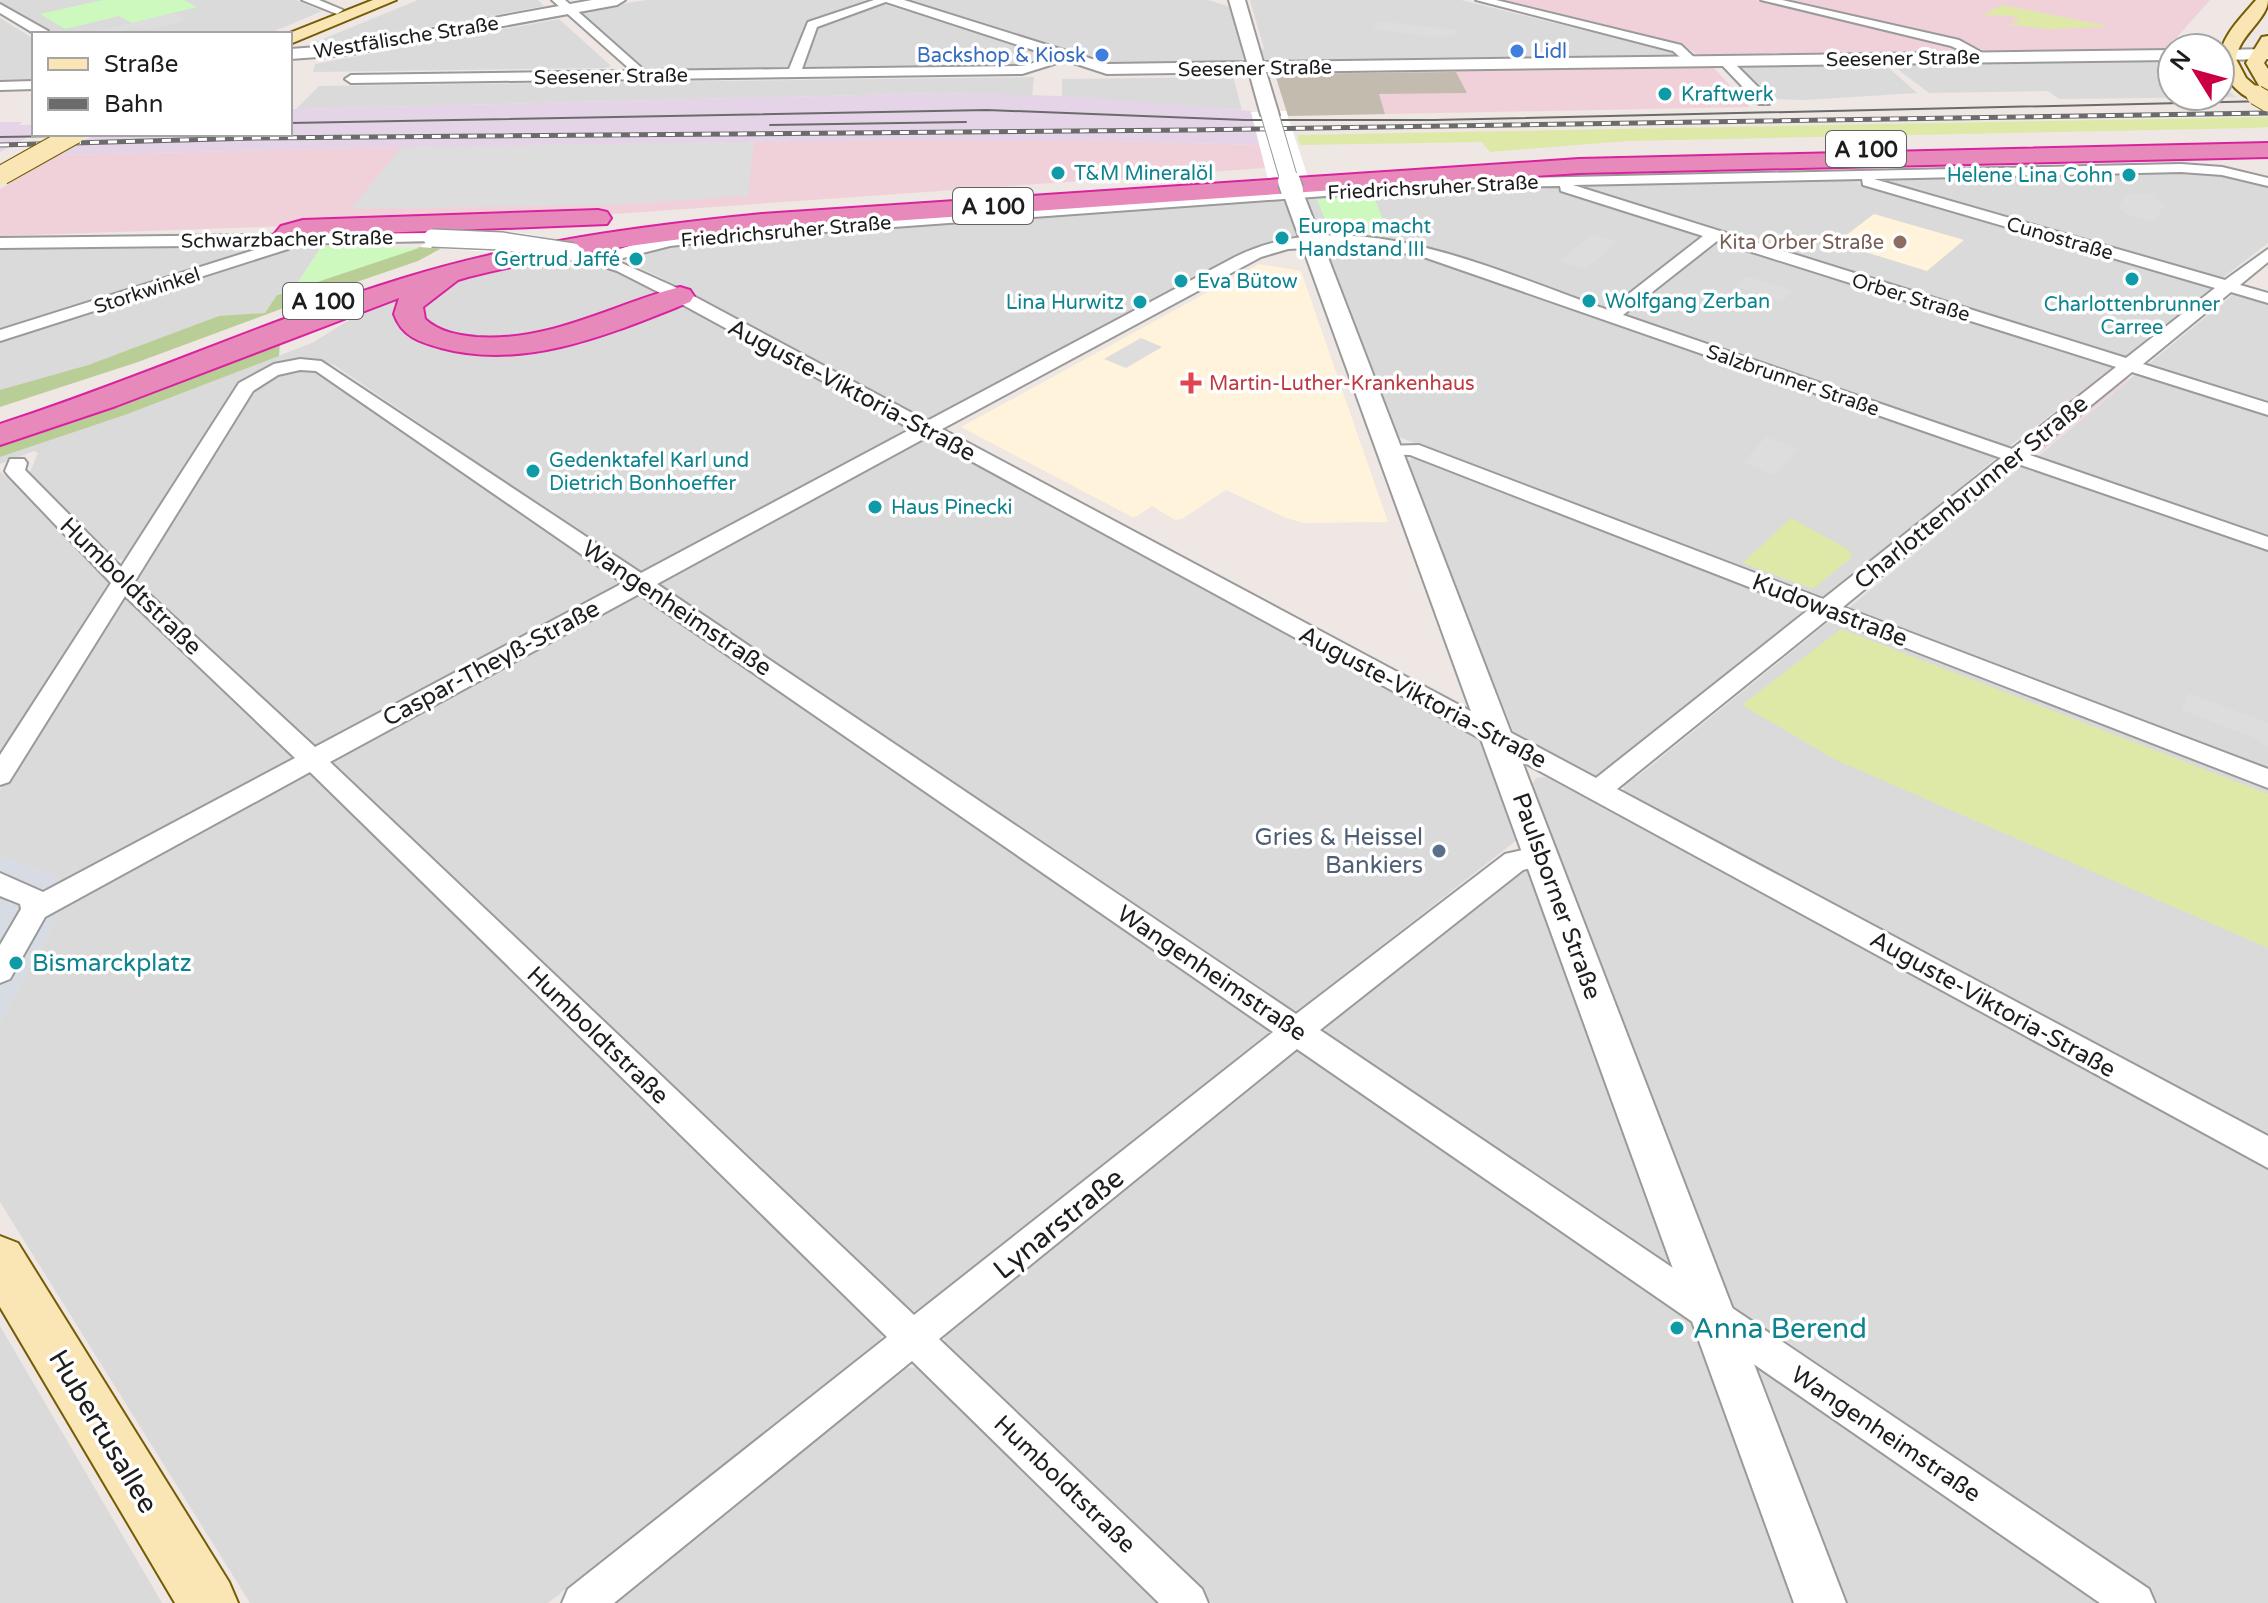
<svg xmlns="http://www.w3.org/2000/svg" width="2268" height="1603" font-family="'Varela Round',sans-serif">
<rect width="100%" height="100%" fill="#eee7e3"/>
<g fill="#dbdada">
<polygon points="0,0 296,0 322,11 268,34 57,34 0,4"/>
<polygon points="418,0 538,0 544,6 318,47 308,45"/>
<polygon points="647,0 874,0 806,23 788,69 649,71 577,11"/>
<polygon points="901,0 1208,0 1231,7 1244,59 1241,60 1242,63 1110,66"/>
<polygon points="1250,0 1461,0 1668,51 1671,49 1679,55 1671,58 1267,62 1259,59 1257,50 1264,49"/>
<polygon points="883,4 1052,56 1054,59 1037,66 801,69 818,24"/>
<polygon points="0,18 34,39 34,81 0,81"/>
<polygon points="559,19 611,66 605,68 313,72 315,64"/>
<polygon points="2172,57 2172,96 2220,96 2220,85 2236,97 2059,99 2048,91 1929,93 1887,61"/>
<polygon points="1881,61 1917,93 1805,100 1769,99 1738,66"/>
<polygon points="1034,77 1032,96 940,93 296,109 319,86"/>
<polygon points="1233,77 1242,110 1062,99 1062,79"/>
<polygon points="2193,171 2219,172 2268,185 2268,243 2220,280 1876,181"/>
<polygon points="1845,179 2204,283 2212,288 2123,358 1578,186"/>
<polygon points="1537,185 1550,186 1698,234 1702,238 1613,308 1603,310 1412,245 1324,238 1313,226 1317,223 1304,200 1311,196 1409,189"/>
<polygon points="1277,199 1292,206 1288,208 1293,224 1298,225 1302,235 1299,239 1270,244 1237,256 927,421 662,278 630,264 626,259 636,251 707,239"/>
<polygon points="1718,241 2111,364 2113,367 2007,448 1626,317 1625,313 1713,242"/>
<polygon points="324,242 293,290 278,294 266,313 219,317 88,365 0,391 0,339 303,243"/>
<polygon points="271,245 0,333 0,247"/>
<polygon points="1347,245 1413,254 1987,452 1996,458 1823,599 1816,599 1399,437 1329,258 1326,258 1327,248"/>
<polygon points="555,256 615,272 656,291 658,295 546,336 467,340 423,323 418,308 450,284"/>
<polygon points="417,288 398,312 471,349 681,305 911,429 640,573 334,365 321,361 257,373 244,382 125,559 115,560 28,477 38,453 34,451 0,464 0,457 125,415 312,343 381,300"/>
<polygon points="2235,293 2268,301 2268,406 2147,365"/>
<polygon points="313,368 626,581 315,747 135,578 254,386 276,372"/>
<polygon points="2137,373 2268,413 2268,538 2036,458"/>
<polygon points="921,439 933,439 1478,737 1483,744 1518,839 1298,1011 1284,1009 656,584"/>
<polygon points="1421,458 1804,607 1806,612 1601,776 1594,778 1515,736 1406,464 1410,459"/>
<polygon points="2021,467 2268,551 2268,773 1847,609"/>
<polygon points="0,471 112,581 0,758"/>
<polygon points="641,593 1271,1024 1271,1032 920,1311 906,1311 328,761"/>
<polygon points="127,597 296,758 58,887 57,877 0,856 0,790 120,599"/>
<polygon points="1832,619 2268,787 2268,1139 1624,792 1623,784 1630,776 1637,777"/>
<polygon points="310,771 883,1330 880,1341 548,1603 250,1603 0,1202 0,1022 56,919 57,905"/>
<polygon points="1546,777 2268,1169 2268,1603 2158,1603 1733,1312 1530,788 1536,778"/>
<polygon points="1522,870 1529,871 1674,1266 1669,1268 1327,1038 1325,1028"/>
<polygon points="1296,1051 1308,1051 1690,1312 1801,1603 1212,1603 946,1350 944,1336"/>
<polygon points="0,1326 162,1603 0,1603"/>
<polygon points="1760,1366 2110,1603 1844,1603 1754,1368"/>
<polygon points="921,1367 1165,1603 614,1603 906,1368"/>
</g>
<g fill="#f0d1da">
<polygon points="1502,0 1757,0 1953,45 1965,52 1701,57 1682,44"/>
<polygon points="1778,0 2210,0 2170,45 2172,49 1994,54 1962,42"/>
<polygon points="1713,67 1750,107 1288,116 1275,74"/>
<polygon points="895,140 1076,140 1260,145 1265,168 586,216 0,236 0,189 58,155 445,146"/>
<polygon points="2106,371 2129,379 2040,453 2016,443"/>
</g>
<g fill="#e5d4e8">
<polygon points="940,93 1062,96 1251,111 1260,145 1076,140 895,140 401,147 58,155 96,134 290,134 290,109 296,109"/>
<polygon points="0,122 22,122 19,125 34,125 34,134 0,152"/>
</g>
<g fill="#fff3db">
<polygon points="1874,214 1964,240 1927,271 1836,243"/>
<polygon points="1259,264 1301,271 1388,522 1304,523 1286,518 1226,490 1182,519 1175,520 1152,506 1134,518 961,427"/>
</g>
<polygon fill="#c3bcae" points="1456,72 1467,93 1379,94 1385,114 1288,116 1275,74"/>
<g fill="#dee9a8">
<polygon points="2002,5 2103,25 2105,27 2050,29 2007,25 2021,22 2012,16 1983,15"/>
<polygon points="2268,117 2268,127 2253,128 1627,141 1490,152 1482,142 1300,145 1297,135"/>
<polygon points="1791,518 1849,550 1852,557 1813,589 1743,563"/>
<polygon points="1841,629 2268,794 2268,948 1836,760 1742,705"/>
</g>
<g fill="#b9ce97">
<polygon points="420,247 442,248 418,261 301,301 305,286"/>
<polygon points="293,290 289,306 138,362 0,407 0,390 88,365 219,316 265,313 277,295"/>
<polygon points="280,341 279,356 125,415 0,457 0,444 120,404"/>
</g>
<g fill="#cdf9be">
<polygon points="103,0 184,0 197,7 132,23 119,16 65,29 40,14"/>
<polygon points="1373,195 1390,237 1330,233 1317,199"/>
<polygon points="322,246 419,248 293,290"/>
</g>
<g fill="#ddd">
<polygon points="174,13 188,20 147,30 141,27 111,34 98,31"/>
<polygon points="1378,21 1458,30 1454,36 1433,37 1373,29"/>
<polygon points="754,142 748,196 608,205 351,209 401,147"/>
<polygon points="2158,193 2154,199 2165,204 2154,222 2127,214 2118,207 2127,194"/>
<polygon points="1593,234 1619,242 1585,269 1558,261"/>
<polygon points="1746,276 1794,291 1782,301 1734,286"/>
<polygon points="1141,338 1162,347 1126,368 1104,359"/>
<polygon points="1766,437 1798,449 1774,476 1743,462"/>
<polygon points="2188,693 2268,723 2268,746 2260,743 2260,740 2182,710"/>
</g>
<polygon fill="#d7dbe4" points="0,856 57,877 58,887 56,919 0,1022"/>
<polygon fill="#fff" points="1286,111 1311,186 519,254 420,247 444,228 519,233 599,247 1270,187 1251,112"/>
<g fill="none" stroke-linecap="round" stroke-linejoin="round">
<defs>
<g id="minor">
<polygon points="302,0 319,0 343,10 337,14"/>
<polygon points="552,0 565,0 645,71 789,69 808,22 874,0 891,0 817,27 802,69 1022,66 1067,54 1073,58 1022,74 351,83 345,79 351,75 632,71"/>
<polygon points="1476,0 1496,0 1681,45 1698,61 1688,64 1673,51"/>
<polygon points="1761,0 1782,0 1959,40 1988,56 1982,60 1951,46"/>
<polygon points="0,4 48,31 50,34 35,34 0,13"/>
<polygon points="1720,57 1728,57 1769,98 1769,104 1759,104 1720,63"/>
<polygon points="34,81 34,89 0,90 0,82"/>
<path d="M2181,164L2222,167L2268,178V186L2222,175L2181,172L1874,179L2225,280L2268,249V262L2240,285L2268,293V303L2231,292L2143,364L2268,403V415L2132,372L2030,455L2268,537V550L2018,464L1843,607L2268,769V788L1829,618L1617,789L2268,1136V1168L927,437L657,584L1296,1014L1505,854L1541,846L1551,849L1554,856L1551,863L1523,870L1320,1030L2149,1589L2155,1603H2100L1297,1049L939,1339L1202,1589L1208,1603H1159L912,1361L614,1603H562L568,1589L887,1337L310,772L45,917L10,979L0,983V945L21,909L20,904L0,896V873L43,892L295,758L125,596L9,782L0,785V755L111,583L8,475L5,471L10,459H24L27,463L25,470L121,567L239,383L274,364L300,359L321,361L641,573L911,429L674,300L617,271L567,255V249L573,247L600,255L652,239L741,228L1436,180ZM1862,179L1863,185L2215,288L2126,358L1573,185ZM1560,186L1561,191L1703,236L1608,310C1496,271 1351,199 1235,257L927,421L686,292L615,260L670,246L741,238L1436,188ZM1717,241L2116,367L2012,449L1623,315ZM1346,246L1418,255L2001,458L1823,599L1419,445L1383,446L1380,450L1383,454L1410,455L1808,610L1596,778L942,429L1261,257L1288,249ZM300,370L316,371L623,583L315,747L135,581L253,391L278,375ZM639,594L1273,1032L914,1315L330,762Z"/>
<polygon points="432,233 440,238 438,241 289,244 288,249 0,341 0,330 270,245 0,248 0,238"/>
</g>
<g id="tertiary">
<polygon points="592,0 625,0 617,5 346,55 290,59 290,49 346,45"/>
<polygon points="880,0 904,0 1108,64 1247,62 1229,0 1245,0 1263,62 2172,50 2172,60 1266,72 1279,115 1270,120 1261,115 1249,72 1107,74"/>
<polygon points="2268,49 2268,59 2220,60 2220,50"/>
<polygon points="1292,184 1302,190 1846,1603 1794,1603 1282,190"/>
</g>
<g id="secondary">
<polygon points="373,0 396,0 290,44 290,34 287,34"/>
<path d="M2256,0H2268C2268,19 2239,35 2236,59L2246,78L2266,95L2256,101C2246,98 2236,90 2230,82C2204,52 2236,24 2256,0Z"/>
<polygon points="2268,36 2268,57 2264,63 2268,69 2268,91 2261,89 2246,63 2262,37"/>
<polygon points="0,1236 18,1243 229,1582 238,1603 175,1603 0,1307"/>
</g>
<g id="motorway">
<path d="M2268,143V157L1579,173L762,230C663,240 565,253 468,277L458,280L423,307L425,319C439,332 458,335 476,337C551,342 611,305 680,287L690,290L694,296L690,302C612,333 526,371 441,348C420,342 402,337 394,314L399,298L116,406L0,445V424C137,380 267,320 404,278C521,242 641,226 762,214L1579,159Z"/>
<polygon points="598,210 607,212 611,218 607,224 305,236 293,244 275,244 271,238 281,226 303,220"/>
</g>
</defs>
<use href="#minor" stroke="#9a9a9a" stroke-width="4"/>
<use href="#tertiary" stroke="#9a9a9a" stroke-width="4"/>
<use href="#secondary" stroke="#745b04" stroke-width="4"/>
<use href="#motorway" stroke="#d9239e" stroke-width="4"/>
<use href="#minor" fill="#fff" fill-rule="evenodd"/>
<use href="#tertiary" fill="#fff" fill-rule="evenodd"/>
<use href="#secondary" fill="#fae6b5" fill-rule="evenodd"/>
<use href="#motorway" fill="#e789ba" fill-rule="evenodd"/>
<g stroke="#6b6b6b" stroke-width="2">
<polyline points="290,123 987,110 1245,120 1434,120 2268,101"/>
<polyline points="770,125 966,122"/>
<polyline points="0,137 177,134"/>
</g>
<defs>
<polyline id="rail" points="0,145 257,138 1190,130 2268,113"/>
</defs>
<use href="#rail" stroke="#6b6b6b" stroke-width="5"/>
<use href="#rail" stroke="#fff" stroke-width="3" stroke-dasharray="9" stroke-linecap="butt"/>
<defs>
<polyline id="minor-bridge" points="432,238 501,241 573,252"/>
<polyline id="tertiary-bridge-far1" points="1270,115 1290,183"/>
<polyline id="tertiary-bridge" points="1289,181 1292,190"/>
<g id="secondary-bridge">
<polyline points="2256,95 2268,102"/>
<polyline points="2,175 75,134"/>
</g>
</defs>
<use href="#minor-bridge" stroke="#9a9a9a" stroke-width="20" stroke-linecap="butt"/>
<use href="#tertiary-bridge-far1" stroke="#9a9a9a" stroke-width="19" stroke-linecap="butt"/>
<use href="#tertiary-bridge" stroke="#9a9a9a" stroke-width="25" stroke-linecap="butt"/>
<use href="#secondary-bridge" stroke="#745b04" stroke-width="21" stroke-linecap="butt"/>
<use href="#minor-bridge" stroke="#fff" stroke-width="17"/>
<use href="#tertiary-bridge-far1" stroke="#fff" stroke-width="17"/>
<use href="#tertiary-bridge" stroke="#fff" stroke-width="22"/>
<use href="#secondary-bridge" stroke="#fae6b5" stroke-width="19"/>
</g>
<g fill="#3f7fe0" stroke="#fff" stroke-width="3">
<circle cx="1517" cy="51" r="8"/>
<circle cx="1102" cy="55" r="8"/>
</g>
<g fill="#0f9aa8" stroke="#fff" stroke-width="3">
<circle cx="1665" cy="94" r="8"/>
<circle cx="1058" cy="173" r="8"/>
<circle cx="2129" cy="175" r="8"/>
<circle cx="1282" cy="238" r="8"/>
<circle cx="636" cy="259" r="8"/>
<circle cx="2132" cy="279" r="8"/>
<circle cx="1181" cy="281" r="8"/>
<circle cx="1589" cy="301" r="8"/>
<circle cx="1140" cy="302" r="8"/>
<circle cx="533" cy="471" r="8"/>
<circle cx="875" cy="507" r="8"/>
<circle cx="16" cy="963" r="8"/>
<circle cx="1677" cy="1328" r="8"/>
</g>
<circle fill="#8d6e63" stroke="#fff" stroke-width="3" cx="1900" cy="242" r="8"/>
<path fill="#e0444e" stroke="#fff" stroke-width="3" d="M1187 371h8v8h8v8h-8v8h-8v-8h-8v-8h8z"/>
<circle fill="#5c6f8a" stroke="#fff" stroke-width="3" cx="1439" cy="851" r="8"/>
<g text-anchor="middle" stroke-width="7" stroke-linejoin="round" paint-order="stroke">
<g font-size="20" fill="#1d1d1d" stroke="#fff">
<text transform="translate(406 37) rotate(-9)" y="7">Westfälische Straße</text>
<text transform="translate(1903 58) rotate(-1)" y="7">Seesener Straße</text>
<text transform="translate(1255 68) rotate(-1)" y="7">Seesener Straße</text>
<text transform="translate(611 76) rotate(-1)" y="7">Seesener Straße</text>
<text transform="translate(1433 187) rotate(-3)" y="7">Friedrichsruher Straße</text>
<text transform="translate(786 231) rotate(-5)" y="7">Friedrichsruher Straße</text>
<text transform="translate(2060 238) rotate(16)" y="7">Cunostraße</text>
<text transform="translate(287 239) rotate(-1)" y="7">Schwarzbacher Straße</text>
<text transform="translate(147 290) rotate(-18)" y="7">Storkwinkel</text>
<text transform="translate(1911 297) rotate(17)" y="7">Orber Straße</text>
<text transform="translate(1793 380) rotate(19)" y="7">Salzbrunner Straße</text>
</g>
<g font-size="20" fill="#366cbe" stroke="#fff" text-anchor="start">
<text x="1533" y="58">Lidl</text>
<text x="1086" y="62" text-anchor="end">Backshop &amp; Kiosk</text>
</g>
<g font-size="20" fill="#0d838f" stroke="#fff" text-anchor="start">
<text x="1681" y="101">Kraftwerk</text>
<text x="1074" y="180">T&amp;M Mineralöl</text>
<text x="2113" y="182" text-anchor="end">Helene Lina Cohn</text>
<text x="1298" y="233">Europa macht<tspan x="1298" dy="23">Handstand III</tspan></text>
<text x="620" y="266" text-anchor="end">Gertrud Jaffé</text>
<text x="1197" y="288">Eva Bütow</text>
<text x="1605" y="308">Wolfgang Zerban</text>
<text x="1124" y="309" text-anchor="end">Lina Hurwitz</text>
<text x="2132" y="311" text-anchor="middle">Charlottenbrunner<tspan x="2132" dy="23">Carree</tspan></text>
<text x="549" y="467">Gedenktafel Karl und<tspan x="549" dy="23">Dietrich Bonhoeffer</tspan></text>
<text x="891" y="514">Haus Pinecki</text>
</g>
<g font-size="20" fill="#785e54" stroke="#fff" text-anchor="end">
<text x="1884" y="249">Kita Orber Straße</text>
</g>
<g font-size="20" fill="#be3a42" stroke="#fff" text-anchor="start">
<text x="1209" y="390">Martin-Luther-Krankenhaus</text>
</g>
<g fill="#fff" stroke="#616161" stroke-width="2">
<rect x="1826" y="131" width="80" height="36" rx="6"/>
<rect x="953" y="188" width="80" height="36" rx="6"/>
<rect x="283" y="283" width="80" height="36" rx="6"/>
</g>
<g font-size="22" font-weight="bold" fill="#1d1d1d">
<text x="1866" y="157">A 100</text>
<text x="993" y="214">A 100</text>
<text x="323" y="309">A 100</text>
</g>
<g font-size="24" fill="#1d1d1d" stroke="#fff">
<text transform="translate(852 390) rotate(28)" y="8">Auguste-Viktoria-Straße</text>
<text transform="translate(1971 492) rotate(-39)" y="8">Charlottenbrunner Straße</text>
<text transform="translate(131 586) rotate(44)" y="8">Humboldtstraße</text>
<text transform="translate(677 608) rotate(34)" y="8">Wangenheimstraße</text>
<text transform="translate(1830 610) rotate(21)" y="8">Kudowastraße</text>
<text transform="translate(491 663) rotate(-28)" y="8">Caspar-Theyß-Straße</text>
<text transform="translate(1423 697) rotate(28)" y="8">Auguste-Viktoria-Straße</text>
<text transform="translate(1557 896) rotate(70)" y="8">Paulsborner Straße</text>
<text transform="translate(1212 973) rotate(34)" y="8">Wangenheimstraße</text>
<text transform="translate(1993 1004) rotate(29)" y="8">Auguste-Viktoria-Straße</text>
<text transform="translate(598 1035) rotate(44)" y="8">Humboldtstraße</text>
<text transform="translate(1886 1434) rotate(34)" y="8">Wangenheimstraße</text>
<text transform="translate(1065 1484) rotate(44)" y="8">Humboldtstraße</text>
</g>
<g font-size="24" fill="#4e5e75" stroke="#fff" text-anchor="end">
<text x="1423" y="845">Gries &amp; Heissel<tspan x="1423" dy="28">Bankiers</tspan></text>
</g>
<g font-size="24" fill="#0d838f" stroke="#fff" text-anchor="start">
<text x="32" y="971">Bismarckplatz</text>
</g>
<g font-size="28" fill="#1d1d1d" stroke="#fff">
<text transform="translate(1058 1223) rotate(-39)" y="10">Lynarstraße</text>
<text transform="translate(104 1431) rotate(59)" y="10">Hubertusallee</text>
</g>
<g font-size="28" fill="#0d838f" stroke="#fff" text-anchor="start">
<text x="1693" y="1338">Anna Berend</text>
</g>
</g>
<rect x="32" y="32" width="260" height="104" fill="#ffffff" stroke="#a5a5a5" stroke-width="2"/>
<rect x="48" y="58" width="40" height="12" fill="#fae6b5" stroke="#a5a5a5" stroke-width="2"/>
<text x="104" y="72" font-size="24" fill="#1d1d1d">Straße</text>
<rect x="48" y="98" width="40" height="12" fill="#6b6b6b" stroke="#a5a5a5" stroke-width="2"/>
<text x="104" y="112" font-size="24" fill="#1d1d1d">Bahn</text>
<g transform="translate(2196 72) rotate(307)"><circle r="38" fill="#ffffff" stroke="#a5a5a5" stroke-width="2"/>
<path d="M0-6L14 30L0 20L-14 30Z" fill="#ca0043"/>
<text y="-12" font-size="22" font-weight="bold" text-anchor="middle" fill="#1d1d1d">N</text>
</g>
</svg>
